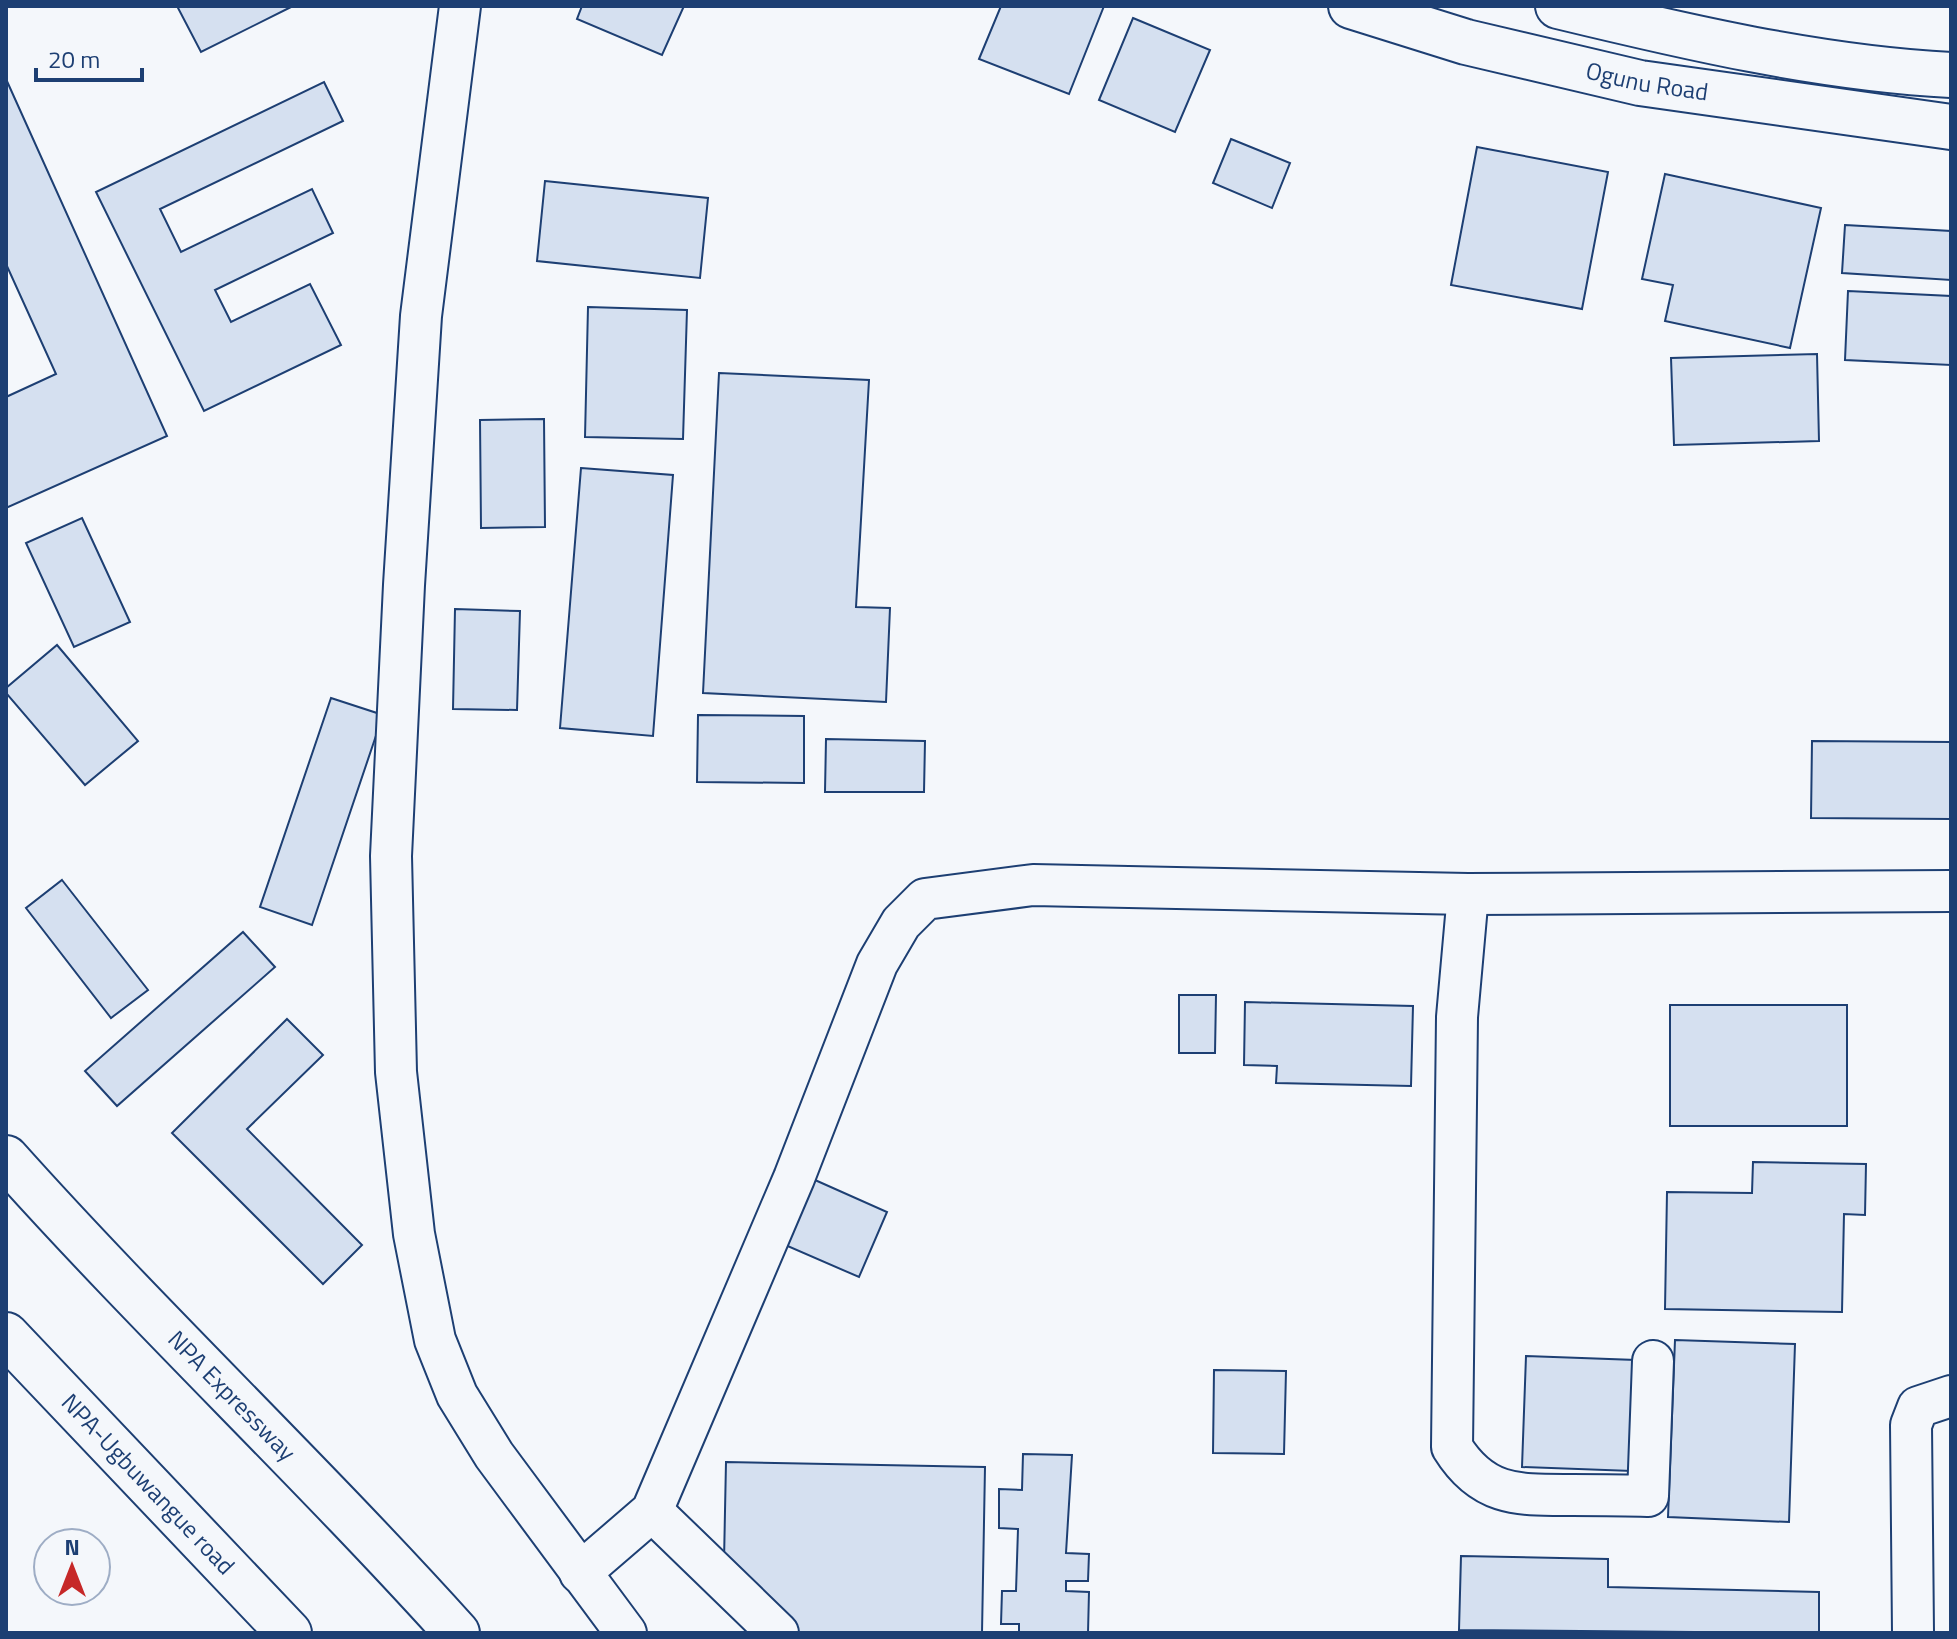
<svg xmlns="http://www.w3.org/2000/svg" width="1957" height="1639" font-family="'Titillium Web',sans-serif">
<rect width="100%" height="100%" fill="#f4f7fb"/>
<g fill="#d5e0f0" stroke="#1d3f73" stroke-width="2">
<polygon points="177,6 293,6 201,52"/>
<polygon points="582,6 684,6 662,55 577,19"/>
<polygon points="1001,6 1104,6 1069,94 979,59"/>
<polygon points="1133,18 1210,50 1175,132 1099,100"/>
<polygon points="6,79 167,436 6,508 6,397 56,374 6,264"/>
<polygon points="324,82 343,121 160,209 181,252 312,189 333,233 215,290 231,322 310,284 341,345 204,411 96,192"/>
<polygon points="1231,139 1290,163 1272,208 1213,183"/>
<polygon points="1477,147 1608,172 1582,309 1451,285"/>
<polygon points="1665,174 1821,208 1790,348 1665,321 1673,285 1642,279"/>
<polygon points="545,181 708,198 700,278 537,261"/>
<polygon points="1845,225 1951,231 1951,280 1842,273"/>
<polygon points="1848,291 1951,296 1951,365 1845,360"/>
<polygon points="588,307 687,310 683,439 585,437"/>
<polygon points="1817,354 1819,441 1674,445 1671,358"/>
<polygon points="719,373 869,380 856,607 890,608 886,702 703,693"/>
<polygon points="544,419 545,527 481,528 480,420"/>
<polygon points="581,468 673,475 653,736 560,728"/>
<polygon points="82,518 130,622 74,647 26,543"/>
<polygon points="455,609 520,611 517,710 453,709"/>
<polygon points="57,645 138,741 85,785 6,693 6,688"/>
<polygon points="331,698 383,715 312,925 260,907"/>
<polygon points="698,715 804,716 804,783 697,782"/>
<polygon points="826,739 925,741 924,792 825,792"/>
<polygon points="1812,741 1951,742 1951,819 1811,818"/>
<polygon points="62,880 148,990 111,1018 26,908"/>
<polygon points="243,932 275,967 117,1106 85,1071"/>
<polygon points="1179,995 1216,995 1215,1053 1179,1053"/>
<polygon points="1245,1002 1413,1006 1411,1086 1276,1083 1277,1066 1244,1065"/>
<rect x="1670" y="1005" width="177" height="121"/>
<polygon points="287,1019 323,1055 247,1129 362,1245 323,1284 172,1133"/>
<polygon points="1753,1162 1866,1164 1865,1215 1844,1214 1842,1312 1665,1309 1667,1192 1752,1193"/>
<polygon points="806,1176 887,1212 859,1277 776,1241"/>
<polygon points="1675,1340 1795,1344 1789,1522 1668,1517"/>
<polygon points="1526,1356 1636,1360 1632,1471 1522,1467"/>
<polygon points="1214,1370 1286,1371 1284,1454 1213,1453"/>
<polygon points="1023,1454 1072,1455 1066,1553 1089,1554 1088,1581 1066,1581 1066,1591 1089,1592 1088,1633 1019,1633 1019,1624 1001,1624 1002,1591 1016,1591 1018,1529 999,1528 999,1489 1022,1490"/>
<polygon points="726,1462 985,1467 982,1633 800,1633 724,1561"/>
<polygon points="1461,1556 1608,1559 1608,1587 1819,1592 1819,1633 1459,1630"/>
</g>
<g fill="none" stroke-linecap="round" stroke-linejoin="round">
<defs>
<g id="minor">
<polyline points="460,6 421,316 404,585 391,856 396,1072 414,1234 435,1340 457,1395 494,1455 626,1633"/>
<path d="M1468,894L1457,1017L1452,1447C1483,1497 1518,1495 1572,1495C1597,1495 1623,1495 1648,1496L1653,1361"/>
<polyline points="652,1511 778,1633"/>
<polyline points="580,1573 652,1511 794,1178 877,964 901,923 925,899 1033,885 1468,894 1951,891"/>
<polyline points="1913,1633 1911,1425 1918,1407 1951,1396"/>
</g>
<g id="major">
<path id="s1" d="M1351,6L1466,42L1640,83L1951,127"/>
<path d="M1558,6C1686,37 1819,68 1951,75"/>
<path id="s2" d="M6,1158C152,1321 311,1471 457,1633"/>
<path id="s3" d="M6,1335L289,1633"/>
</g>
</defs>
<use href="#minor" stroke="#1d3f73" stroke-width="44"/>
<use href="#major" stroke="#1d3f73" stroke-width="48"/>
<use href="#minor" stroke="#f4f7fb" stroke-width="40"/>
<use href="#major" stroke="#f4f7fb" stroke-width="44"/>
</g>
<g text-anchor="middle" stroke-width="6" stroke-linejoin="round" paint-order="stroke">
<g font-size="24" fill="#1d3f73" stroke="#f4f7fb">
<text dy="8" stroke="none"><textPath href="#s1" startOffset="306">Ogunu Road</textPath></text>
<text dy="8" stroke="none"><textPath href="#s2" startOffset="328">NPA Expressway</textPath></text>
<text dy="8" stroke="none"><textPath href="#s3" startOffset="206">NPA-Ugbuwangue road</textPath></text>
</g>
</g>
<rect width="1957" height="1639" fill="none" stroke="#1d3f73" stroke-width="16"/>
<g transform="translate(72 1567)"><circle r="38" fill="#f4f7fb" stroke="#9eadc5" stroke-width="2"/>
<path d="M0-6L14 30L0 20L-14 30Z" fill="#c62828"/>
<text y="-12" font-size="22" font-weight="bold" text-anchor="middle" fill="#1d3f73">N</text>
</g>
<path d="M36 68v12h106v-12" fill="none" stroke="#1d3f73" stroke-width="4"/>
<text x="48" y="68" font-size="24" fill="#1d3f73" stroke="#f4f7fb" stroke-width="6" paint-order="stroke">20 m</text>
</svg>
